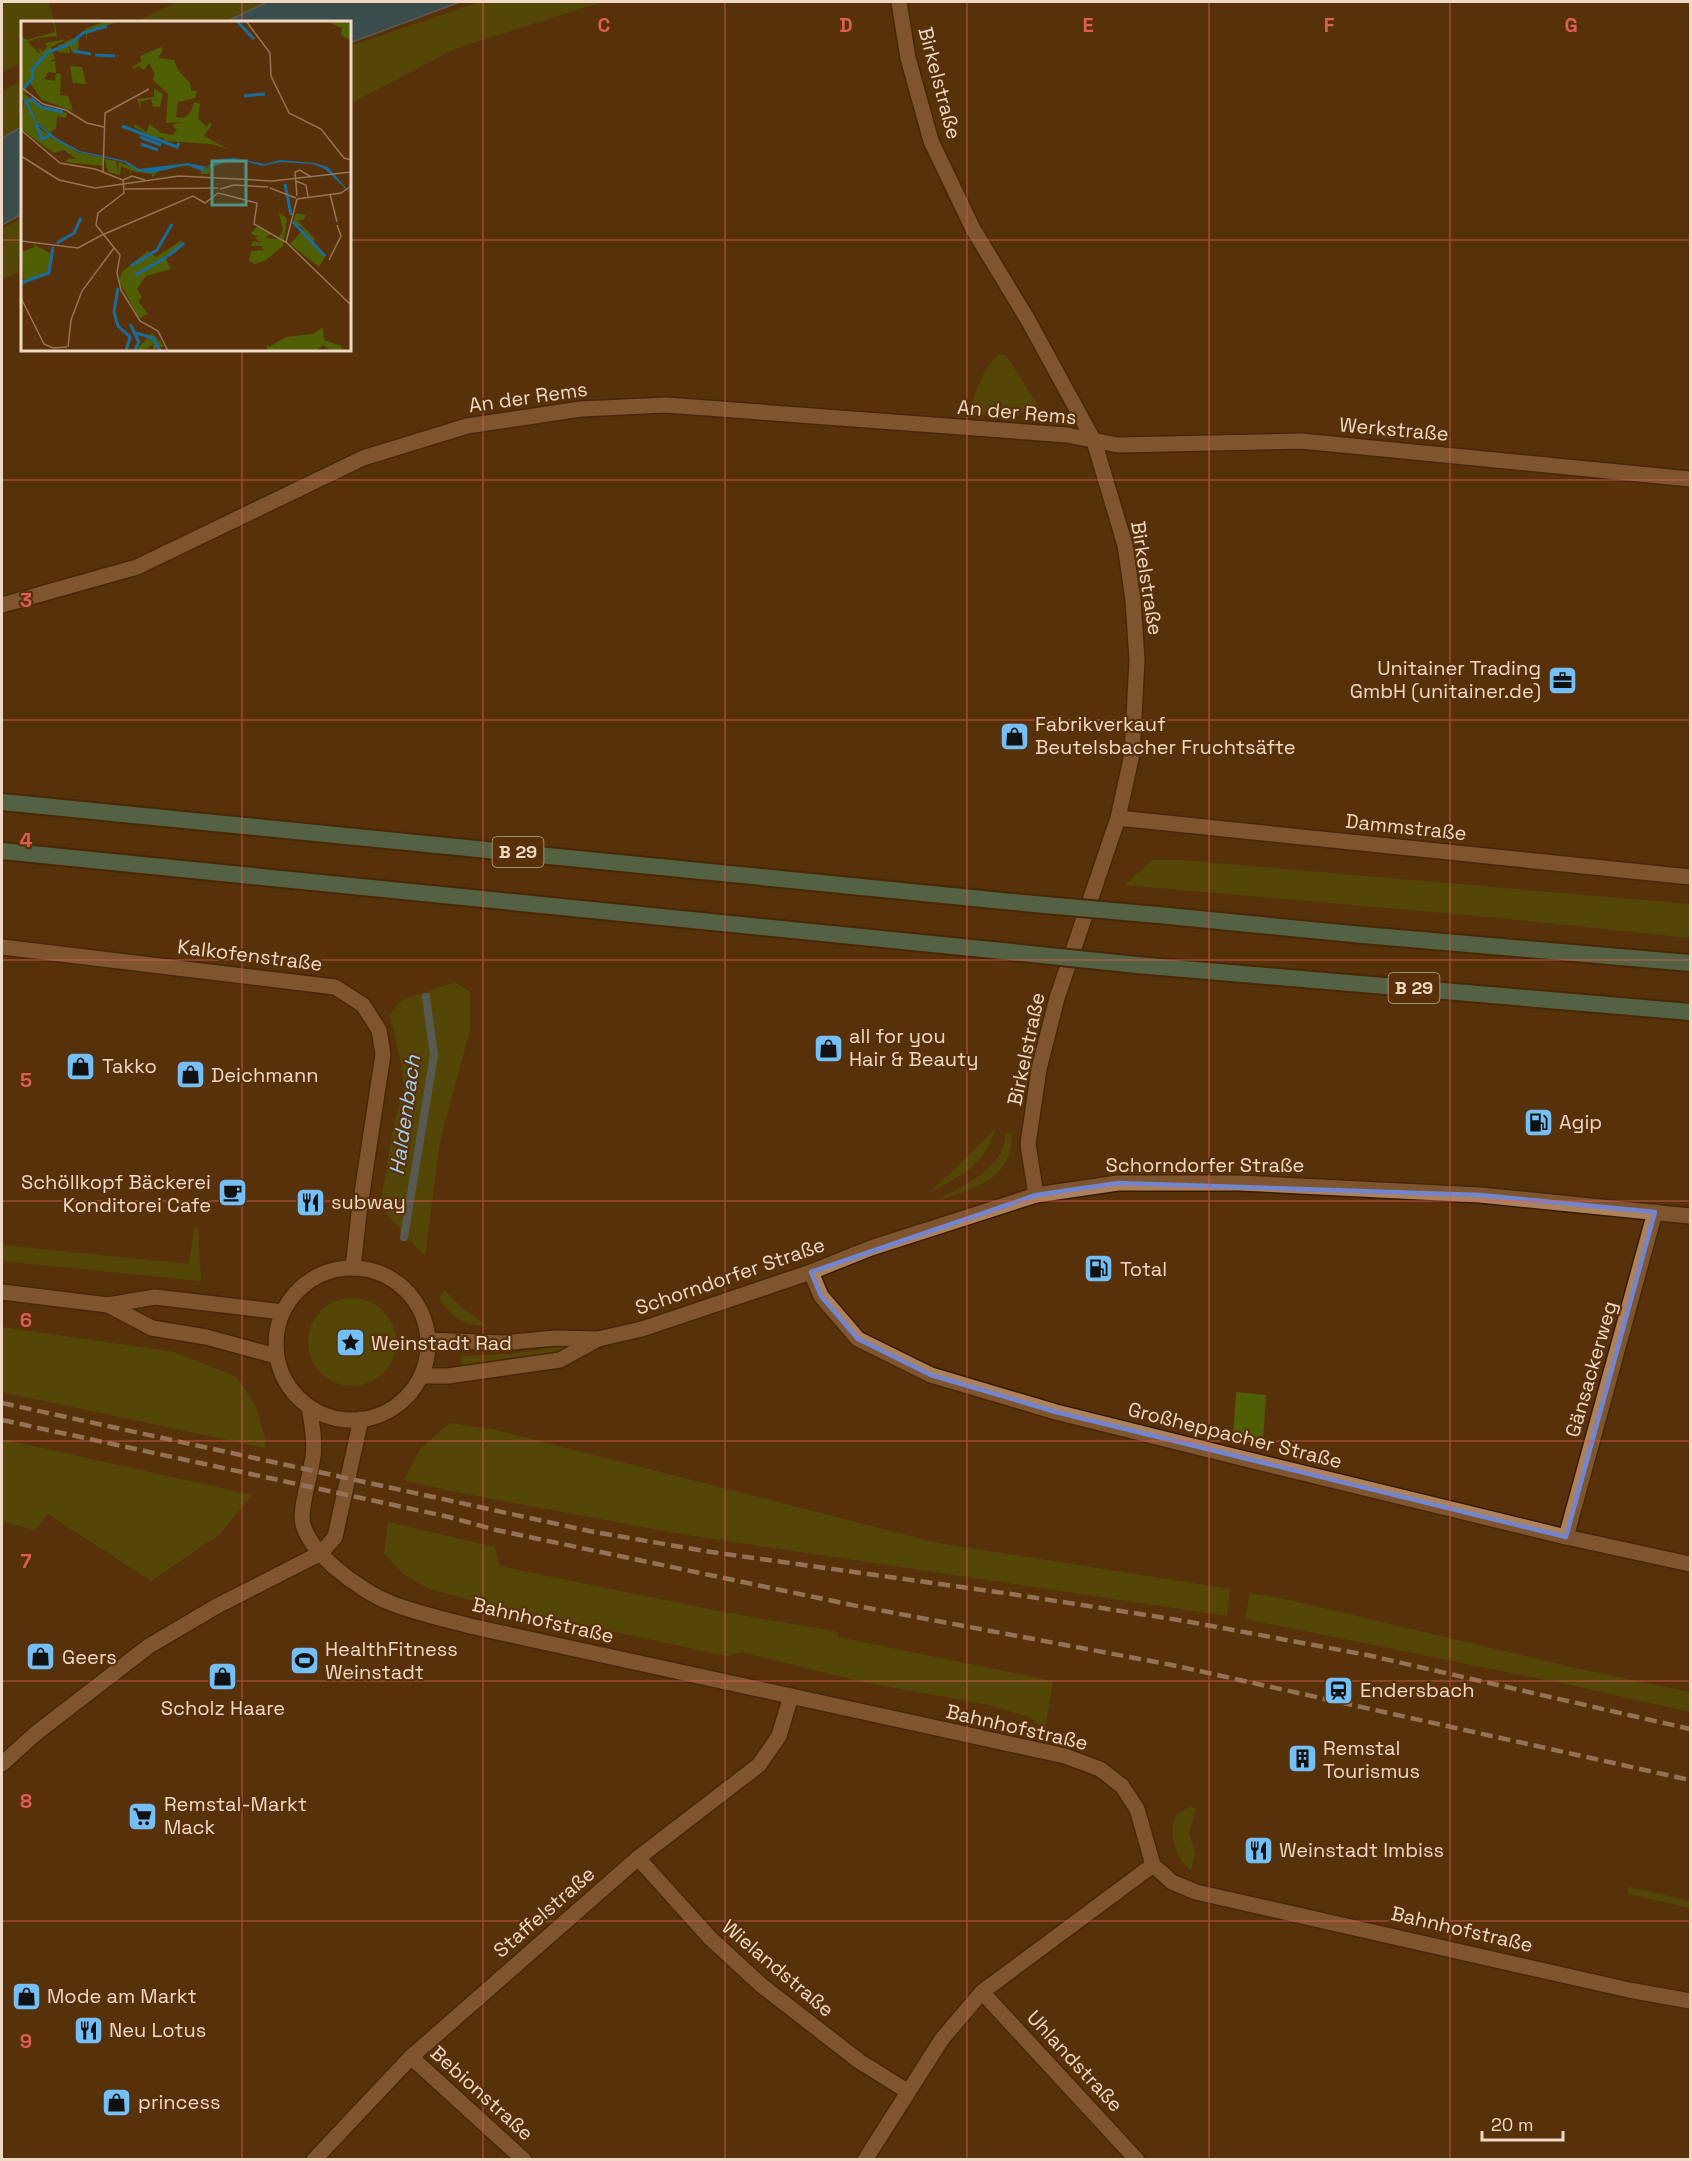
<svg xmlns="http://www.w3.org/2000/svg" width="1692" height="2161" font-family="'Space Grotesk',sans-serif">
<rect width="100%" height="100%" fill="#58310b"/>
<g fill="#505f04">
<polygon points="2,2 48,2 55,22 22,22 22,62 2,73"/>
<polygon points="177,2 267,2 226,22 136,22"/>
<polygon points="479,2 602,2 454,49 350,104 350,46"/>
<polygon points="22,81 22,127 2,138 2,91"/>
<polygon points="22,218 22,271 2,279 2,229"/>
<path d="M998,355H1006L1037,404C1020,421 994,414 971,414C973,394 983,369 998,355Z"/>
<polygon points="1152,860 1181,860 1690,904 1690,938 1501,918 1125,885"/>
<polygon points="455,982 470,992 470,1030 440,1141 425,1257 386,1213 381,1200 394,1123 404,1091 401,1062 390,1015 402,1000"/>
<path d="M996,1128C983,1168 964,1173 931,1192Z"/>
<path d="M1006,1133L1012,1134C1012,1180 974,1189 938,1200C960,1187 994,1173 1003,1147C1005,1143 1005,1138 1006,1133Z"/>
<polygon points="198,1227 201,1281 2,1261 2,1245 189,1264 194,1229"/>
<path d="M445,1291L462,1308L485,1324V1326C465,1326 448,1315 439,1297Z"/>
<circle cx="352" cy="1342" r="44"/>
<polygon points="2,1327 174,1352 237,1377 255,1405 266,1441 265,1448 2,1392"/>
<polygon points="565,1346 565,1351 461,1365 462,1356 509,1354"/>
<polygon points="1236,1392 1266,1395 1263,1441 1233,1439"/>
<polygon points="450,1423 492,1429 938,1543 1230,1589 1227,1616 681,1534 455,1492 404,1480 421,1448"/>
<polygon points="2,1439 252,1495 219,1535 151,1581 48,1514 34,1531 21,1526 2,1522"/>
<polygon points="388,1522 495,1547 499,1566 718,1611 838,1632 838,1637 1053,1681 1045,1730 1029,1717 989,1705 863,1682 742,1652 727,1656 485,1604 430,1589 403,1574 384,1553"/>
<polygon points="1250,1593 1289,1600 1575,1668 1690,1692 1690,1712 1571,1685 1245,1619"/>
<path d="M1190,1807L1196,1808L1189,1833L1195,1853L1191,1871C1175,1857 1167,1834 1177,1814Z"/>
<polygon points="1629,1887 1690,1901 1690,1908 1628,1894"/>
</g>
<g fill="#196d9d" stroke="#5a8da9" stroke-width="1.5">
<polygon points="267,2 460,2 350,43 350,22 226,22"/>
<polygon points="22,127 22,214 2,225 2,138"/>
</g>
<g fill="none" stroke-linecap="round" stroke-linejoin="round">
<polyline stroke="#5a8da9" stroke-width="8" points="404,1237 434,1055 426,997"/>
<defs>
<g id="minor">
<polyline points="899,2 908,58 931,141 973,229 1028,320 1094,441 1125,545 1133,600 1137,660 1132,754 1118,818 1057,998 1039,1069 1028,1144 1036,1195"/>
<polyline points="2,605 137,567 363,458 467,426 581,409 666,405 1067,435 1118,445 1301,441 1690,479"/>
<polyline points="1118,818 1690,877"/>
<polyline points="2,947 335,987 363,1005 379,1030 383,1054 359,1213 353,1268"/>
<polyline points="811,1272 821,1296 858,1339 931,1375 1056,1412 1225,1454 1566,1537 1690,1564"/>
<polyline points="1566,1537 1655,1212"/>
<polyline points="638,1858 710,1938 761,1985 859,2061 907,2091"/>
<polyline points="982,1992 1137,2160"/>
<polyline points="411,2057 524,2160"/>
<polyline points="314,2160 411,2057 638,1858 759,1765 779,1736 791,1696"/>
<polyline points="865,2160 942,2039 982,1992 1153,1865"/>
</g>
<g id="tertiary">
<circle cx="352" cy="1344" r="76"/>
<polyline points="2,1292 108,1305 155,1297 283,1312"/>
<polyline points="108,1305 152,1328 206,1337 276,1356"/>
<polyline points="428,1340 503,1343 555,1338 598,1339 642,1329 811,1272 871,1248 1036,1195 1118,1183 1240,1183 1480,1195 1690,1216"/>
<polyline points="421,1376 448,1376 560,1360 598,1339"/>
<path d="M309,1407C312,1424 315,1440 313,1457C310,1477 303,1497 302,1516C302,1550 362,1592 391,1603C416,1613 444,1619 470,1626L1065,1756L1100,1769L1122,1786L1137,1809L1153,1865L1172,1882L1196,1892L1629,1990L1690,2001"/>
<polyline points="2,1764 35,1734 149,1646 217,1606 321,1553 335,1537 361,1419"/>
</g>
<g id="trunk">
<polyline points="2,802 1034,904"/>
<polyline points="2,851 1002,951"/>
<polyline points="1158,915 1363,935 1690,963"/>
<polyline points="1137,965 1690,1012"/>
</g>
</defs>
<use href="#minor" stroke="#371b00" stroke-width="18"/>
<use href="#tertiary" stroke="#371b00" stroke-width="18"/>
<use href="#trunk" stroke="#371b00" stroke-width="20"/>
<use href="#minor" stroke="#ad815c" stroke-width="15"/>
<use href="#tertiary" stroke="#ad815c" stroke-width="15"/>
<use href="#trunk" stroke="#519c87" stroke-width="16"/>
<g stroke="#ddc3ad" stroke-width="4.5" stroke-dasharray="12 6" stroke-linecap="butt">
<polyline points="2,1403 594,1532 711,1552 1011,1594 1185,1621 1367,1655 1690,1729"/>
<polyline points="2,1420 449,1517 496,1530 852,1605 1172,1665 1690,1780"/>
</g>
<defs>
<g id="trunk-bridge">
<polyline points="1034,904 1158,915"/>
<polyline points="1002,951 1137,965"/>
</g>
</defs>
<use href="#trunk-bridge" stroke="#371b00" stroke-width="20" stroke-linecap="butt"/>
<use href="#trunk-bridge" stroke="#519c87" stroke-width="16"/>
</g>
<path d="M0 0H1692V2161H0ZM1118,1183L1480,1195L1655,1212L1566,1537L1056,1412L931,1375L858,1339L821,1296L811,1272L1036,1195Z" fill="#58310b" fill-opacity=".55" fill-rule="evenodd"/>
<path fill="none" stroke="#7185d0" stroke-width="4.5" stroke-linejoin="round" d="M1118,1183L1480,1195L1655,1212L1566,1537L1056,1412L931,1375L858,1339L821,1296L811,1272L1036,1195Z"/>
<path fill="none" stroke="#de5d57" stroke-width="1.5" stroke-opacity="0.55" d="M242,2V22M483,2V2160M725,2V2160M967,2V2160M1209,2V2160M1450,2V2160M2,240H22M350,240H1690M242,350V2160M2,480H1690M2,720H1690M2,960H1690M2,1201H1690M2,1441H1690M2,1681H1690M2,1921H1690"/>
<defs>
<symbol id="office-square" viewBox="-11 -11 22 22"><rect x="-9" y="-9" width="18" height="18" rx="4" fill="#74c0f6" stroke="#58310b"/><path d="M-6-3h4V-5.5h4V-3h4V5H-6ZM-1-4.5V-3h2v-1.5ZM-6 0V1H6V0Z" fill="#111"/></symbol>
<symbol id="shop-square" viewBox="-11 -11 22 22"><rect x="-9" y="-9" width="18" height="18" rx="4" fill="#74c0f6" stroke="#58310b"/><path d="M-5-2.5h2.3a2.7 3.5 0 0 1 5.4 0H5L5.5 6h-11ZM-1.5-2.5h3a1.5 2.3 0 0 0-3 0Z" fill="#111"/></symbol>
<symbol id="fuel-square" viewBox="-11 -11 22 22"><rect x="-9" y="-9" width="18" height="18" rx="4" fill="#74c0f6" stroke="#58310b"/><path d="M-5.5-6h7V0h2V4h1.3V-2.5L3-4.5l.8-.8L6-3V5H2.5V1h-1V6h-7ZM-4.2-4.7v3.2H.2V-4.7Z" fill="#111"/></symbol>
<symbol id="cafe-square" viewBox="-11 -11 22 22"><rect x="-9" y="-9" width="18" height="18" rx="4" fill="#74c0f6" stroke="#58310b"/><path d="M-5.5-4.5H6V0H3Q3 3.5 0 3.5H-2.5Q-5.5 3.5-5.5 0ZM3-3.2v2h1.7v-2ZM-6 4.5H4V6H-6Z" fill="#111"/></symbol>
<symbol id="restaurant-square" viewBox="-11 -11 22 22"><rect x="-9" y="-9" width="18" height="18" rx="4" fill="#74c0f6" stroke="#58310b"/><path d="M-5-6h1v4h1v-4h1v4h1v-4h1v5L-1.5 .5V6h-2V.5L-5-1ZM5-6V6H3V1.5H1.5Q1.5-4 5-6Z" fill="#111"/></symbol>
<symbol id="sight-square" viewBox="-11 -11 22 22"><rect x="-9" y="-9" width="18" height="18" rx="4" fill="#74c0f6" stroke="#58310b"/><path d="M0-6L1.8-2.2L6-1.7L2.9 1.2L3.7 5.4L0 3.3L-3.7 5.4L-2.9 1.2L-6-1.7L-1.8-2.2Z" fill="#111"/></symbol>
<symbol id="stadium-square" viewBox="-11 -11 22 22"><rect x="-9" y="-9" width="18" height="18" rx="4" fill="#74c0f6" stroke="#58310b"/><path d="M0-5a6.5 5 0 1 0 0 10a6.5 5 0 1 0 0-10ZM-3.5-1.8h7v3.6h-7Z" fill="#111"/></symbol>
<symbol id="station-square" viewBox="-11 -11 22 22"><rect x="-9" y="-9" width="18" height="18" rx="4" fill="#74c0f6" stroke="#58310b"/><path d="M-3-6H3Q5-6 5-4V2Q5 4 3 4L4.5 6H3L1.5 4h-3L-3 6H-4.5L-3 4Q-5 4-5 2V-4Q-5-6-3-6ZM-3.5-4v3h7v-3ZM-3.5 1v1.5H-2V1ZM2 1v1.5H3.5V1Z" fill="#111"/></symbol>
<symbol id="building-square" viewBox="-11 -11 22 22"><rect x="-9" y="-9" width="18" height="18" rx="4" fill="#74c0f6" stroke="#58310b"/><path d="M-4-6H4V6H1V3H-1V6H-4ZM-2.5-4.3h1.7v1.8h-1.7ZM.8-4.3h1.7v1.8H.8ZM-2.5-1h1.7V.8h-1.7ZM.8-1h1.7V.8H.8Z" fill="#111"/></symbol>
<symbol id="supermarket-square" viewBox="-11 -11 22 22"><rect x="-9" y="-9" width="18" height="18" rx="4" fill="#74c0f6" stroke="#58310b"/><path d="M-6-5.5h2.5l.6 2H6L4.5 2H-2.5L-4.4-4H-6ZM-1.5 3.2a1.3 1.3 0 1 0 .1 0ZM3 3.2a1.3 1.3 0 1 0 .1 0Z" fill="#111"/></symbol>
</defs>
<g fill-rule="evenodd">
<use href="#office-square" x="1546" y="664" width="33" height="33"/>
<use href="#shop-square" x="998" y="720" width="33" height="33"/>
<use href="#shop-square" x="812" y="1032" width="33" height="33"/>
<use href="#shop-square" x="64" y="1050" width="33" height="33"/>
<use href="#shop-square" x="174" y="1058" width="33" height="33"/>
<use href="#fuel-square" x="1522" y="1106" width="33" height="33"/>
<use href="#cafe-square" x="216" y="1176" width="33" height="33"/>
<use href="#restaurant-square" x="294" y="1186" width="33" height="33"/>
<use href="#fuel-square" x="1082" y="1252" width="33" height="33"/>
<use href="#sight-square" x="334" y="1326" width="33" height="33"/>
<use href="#shop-square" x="24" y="1640" width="33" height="33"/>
<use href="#stadium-square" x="288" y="1644" width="33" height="33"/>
<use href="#shop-square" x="206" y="1660" width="33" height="33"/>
<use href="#station-square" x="1322" y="1674" width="33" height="33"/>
<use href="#building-square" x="1286" y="1742" width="33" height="33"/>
<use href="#supermarket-square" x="126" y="1800" width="33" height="33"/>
<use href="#restaurant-square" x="1242" y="1834" width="33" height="33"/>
<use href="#shop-square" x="10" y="1980" width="33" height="33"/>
<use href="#restaurant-square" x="72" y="2014" width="33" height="33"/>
<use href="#shop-square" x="100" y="2086" width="33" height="33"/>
</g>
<g text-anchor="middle" stroke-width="4.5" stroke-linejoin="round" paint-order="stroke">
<g fill="#58310b" stroke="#c2a68d" stroke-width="1.5">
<rect x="492.5" y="837" width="51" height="30" rx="4.5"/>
<rect x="1388.5" y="973" width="51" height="30" rx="4.5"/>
</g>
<g font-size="18" font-weight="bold" fill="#f0d8c5">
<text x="518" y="858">B 29</text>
<text x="1414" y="994">B 29</text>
</g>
<g font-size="20" fill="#f0d8c5" stroke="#58310b">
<text transform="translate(940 83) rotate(75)" y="7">Birkelstraße</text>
<text transform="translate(528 397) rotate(-8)" y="7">An der Rems</text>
<text transform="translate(1017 412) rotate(5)" y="7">An der Rems</text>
<text transform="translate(1394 429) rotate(5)" y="7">Werkstraße</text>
<text transform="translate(1147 578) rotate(81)" y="7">Birkelstraße</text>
<text transform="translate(1406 827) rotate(6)" y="7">Dammstraße</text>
<text transform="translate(250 955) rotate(7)" y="7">Kalkofenstraße</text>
<text transform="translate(1026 1049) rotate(-78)" y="7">Birkelstraße</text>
<text x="1205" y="1172">Schorndorfer Straße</text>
<text transform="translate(730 1276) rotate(-19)" y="7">Schorndorfer Straße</text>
<text transform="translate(1591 1369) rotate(-74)" y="7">Gänsackerweg</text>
<text transform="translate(1235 1435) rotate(14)" y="7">Großheppacher Straße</text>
<text transform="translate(543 1620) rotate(13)" y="7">Bahnhofstraße</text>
<text transform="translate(1017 1727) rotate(13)" y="7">Bahnhofstraße</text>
<text transform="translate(544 1912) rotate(-41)" y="7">Staffelstraße</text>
<text transform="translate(1462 1929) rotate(13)" y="7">Bahnhofstraße</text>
<text transform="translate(778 1968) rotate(40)" y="7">Wielandstraße</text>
<text transform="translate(1075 2061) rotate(47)" y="7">Uhlandstraße</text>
<text transform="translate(482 2093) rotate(42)" y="7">Bebionstraße</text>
</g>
<g font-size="20" fill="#f0d8c5" stroke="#58310b" text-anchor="start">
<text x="1541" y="675" text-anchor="end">Unitainer Trading<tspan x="1541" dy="23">GmbH (unitainer.de)</tspan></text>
<text x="1035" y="731">Fabrikverkauf<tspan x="1035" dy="23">Beutelsbacher Fruchtsäfte</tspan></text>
<text x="849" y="1043">all for you<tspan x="849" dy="23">Hair &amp; Beauty</tspan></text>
<text x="102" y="1073">Takko</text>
<text x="211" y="1082">Deichmann</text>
<text x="1559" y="1129">Agip</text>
<text x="211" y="1189" text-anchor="end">Schöllkopf Bäckerei<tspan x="211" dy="23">Konditorei Cafe</tspan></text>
<text x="331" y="1209">subway</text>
<text x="1120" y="1276">Total</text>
<text x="371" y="1350">Weinstadt Rad</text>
<text x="325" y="1656">HealthFitness<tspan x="325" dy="23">Weinstadt</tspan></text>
<text x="62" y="1664">Geers</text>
<text x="1360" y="1697">Endersbach</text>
<text x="223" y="1715" text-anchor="middle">Scholz Haare</text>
<text x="1323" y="1755">Remstal<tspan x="1323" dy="23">Tourismus</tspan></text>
<text x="164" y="1811">Remstal-Markt<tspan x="164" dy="23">Mack</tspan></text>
<text x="1279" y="1857">Weinstadt Imbiss</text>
<text x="47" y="2003">Mode am Markt</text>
<text x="109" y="2037">Neu Lotus</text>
<text x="138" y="2109">princess</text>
</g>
<g font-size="21" font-style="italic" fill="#a3d0f1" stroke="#58310b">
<text transform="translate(405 1115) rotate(-82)" y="7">Haldenbach</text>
</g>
</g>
<g transform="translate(21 21)">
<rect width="330" height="330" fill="#58310b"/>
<path d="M32,0H33L36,15L17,17L20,24L16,17L7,21L20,34L17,27L22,30L26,26L24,22L46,18L30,26L34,38L28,41L34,40L35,52L27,51L23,58L34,60L35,52L40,53L39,74L47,75L52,90L21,79L9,62L4,66L8,73L1,71L20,86L46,92L45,97L36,95L35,107L29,112L16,101L0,74L3,66L0,64V15L6,19L34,11ZM85,0H97L66,13V21L64,8ZM305,0H330V20L320,14L321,7ZM52,17L55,20L58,17L57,30L51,31L48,24L49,32L37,31V25ZM140,26L142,29L137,37L153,39L157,49L169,62L170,70H176L174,77L157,81L155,96L163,97L170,91L173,81L179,83L177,98L186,106L188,102L191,103L183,115L207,128L190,123L143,120L142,117L133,116L113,106L114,103L125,111L129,103L140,112L152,114L156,109L151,104L162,101L145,102L147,73L132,59L134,53L128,42L123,49L117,45L113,48L122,56L111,46L121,40L119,35ZM49,45L61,46L65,63L52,62ZM133,68L142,73L139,86H132L130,78L119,81L120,89L116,78L133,76ZM3,80L18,107L56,131L83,137L82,145L45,141L47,137L55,138L43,129L33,132L27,128L0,108ZM84,138L95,140L97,152L98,141L130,152L140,148L153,145L165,144L186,147L202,140H208L189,147V153H180L179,147L167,145L153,146L138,149L131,157V153L110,150L108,155L109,149L100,145L99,154L87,151ZM258,192L266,197L262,225L245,239L234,243L228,240L230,230L242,229L241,225H229L233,220L240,222L234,217L238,214L234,215L230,212L237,205L250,212L244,217L257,218L262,209ZM275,192L285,194L282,199H276L294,218L292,223L304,236L298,246L269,223L283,208L272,201ZM161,219L156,230L144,237L150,248L125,255L116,268L121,276L117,280L127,293L118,297L98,260L101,251L127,230L135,236ZM12,223L29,232L30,240L27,251L3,261L0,231L14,226ZM302,306L303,319L320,325L321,329L311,330L302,324L295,330H246V323L248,326L265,316L292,313ZM131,312L143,325L132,329V323L123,330H114Z" fill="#505f04"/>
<path d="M0,74L8,84L16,102L37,118L59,130L105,140L118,148L167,142L185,146L200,138L214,137L244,143L259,139L294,142L307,146L330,173L304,148L292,143L260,141L241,145L218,138L182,147L187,152L165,144L131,152L117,150L103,141L57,131L38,121L15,103Z" fill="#196d9d"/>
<path fill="none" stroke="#196d9d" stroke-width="3" d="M216,0L233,18M48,24L62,12L86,5M52,30L70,33M74,34L94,35M3,67L12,57L11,49L27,31L47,24M223,75L244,73M6,81L11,78L20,86L42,91M15,103L21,118L30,114M101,105L156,126L158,122M119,116L140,124M120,123L137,129M264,163L270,194M272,201L304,235M36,222L53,212L60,197M147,235L163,222M110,245L136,229L151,203M114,254L146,236M0,262L28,252L32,226M97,267L93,291L97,305L109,316L105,330M109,303L118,321L113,330M115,312L132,317L139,330"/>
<path fill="none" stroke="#957455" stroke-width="1.5" d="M225,0L249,32L250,55L268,92L300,108L323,137L330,139M0,66L22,83L45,89L66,102L83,106M0,109L39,142L74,148L102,159L103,172L77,192L75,204L99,234L96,252L100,269L119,300L137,310L147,330M0,135L38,159L74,167L158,155L252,160L330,151M82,151L84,92L128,68M102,159L111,155L124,159M275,160L285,164L287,176M249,167L275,177M104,168L197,167M199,168L213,164L247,166M197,172L236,182L233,203L266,222M309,173L316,201M276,175L274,151L279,149L290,156M276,178L265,221L330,284M276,178L320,172L330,165M81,214L172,175L184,182L197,172M0,220L57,227L81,214M308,239L320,215L316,204M0,277L23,323L32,327L46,326M47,326L50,299L61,270L93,227"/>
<path fill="#529388" fill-opacity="0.15" stroke="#529388" stroke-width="3" d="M191,140H225V184H191Z"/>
<rect width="330" height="330" fill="none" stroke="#f0d8c5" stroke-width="3"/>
</g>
<g font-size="20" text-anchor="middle" font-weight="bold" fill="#de5d57" stroke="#58310b" stroke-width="4.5" stroke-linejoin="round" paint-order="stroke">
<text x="604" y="32">C</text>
<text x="846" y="32">D</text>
<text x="1088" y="32">E</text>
<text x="1329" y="32">F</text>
<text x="1571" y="32">G</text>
<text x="26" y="607">3</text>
<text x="26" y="847">4</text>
<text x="26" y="1087">5</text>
<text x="26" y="1327">6</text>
<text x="26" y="1568">7</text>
<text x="26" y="1808">8</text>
<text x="26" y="2048">9</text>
</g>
<rect width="1692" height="2161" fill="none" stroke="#f0d8c5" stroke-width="6"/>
<path d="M1482 2131v9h81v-9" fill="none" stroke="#f0d8c5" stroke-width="3"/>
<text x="1491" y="2131" font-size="18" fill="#f0d8c5" stroke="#58310b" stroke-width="4.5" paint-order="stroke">20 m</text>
</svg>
